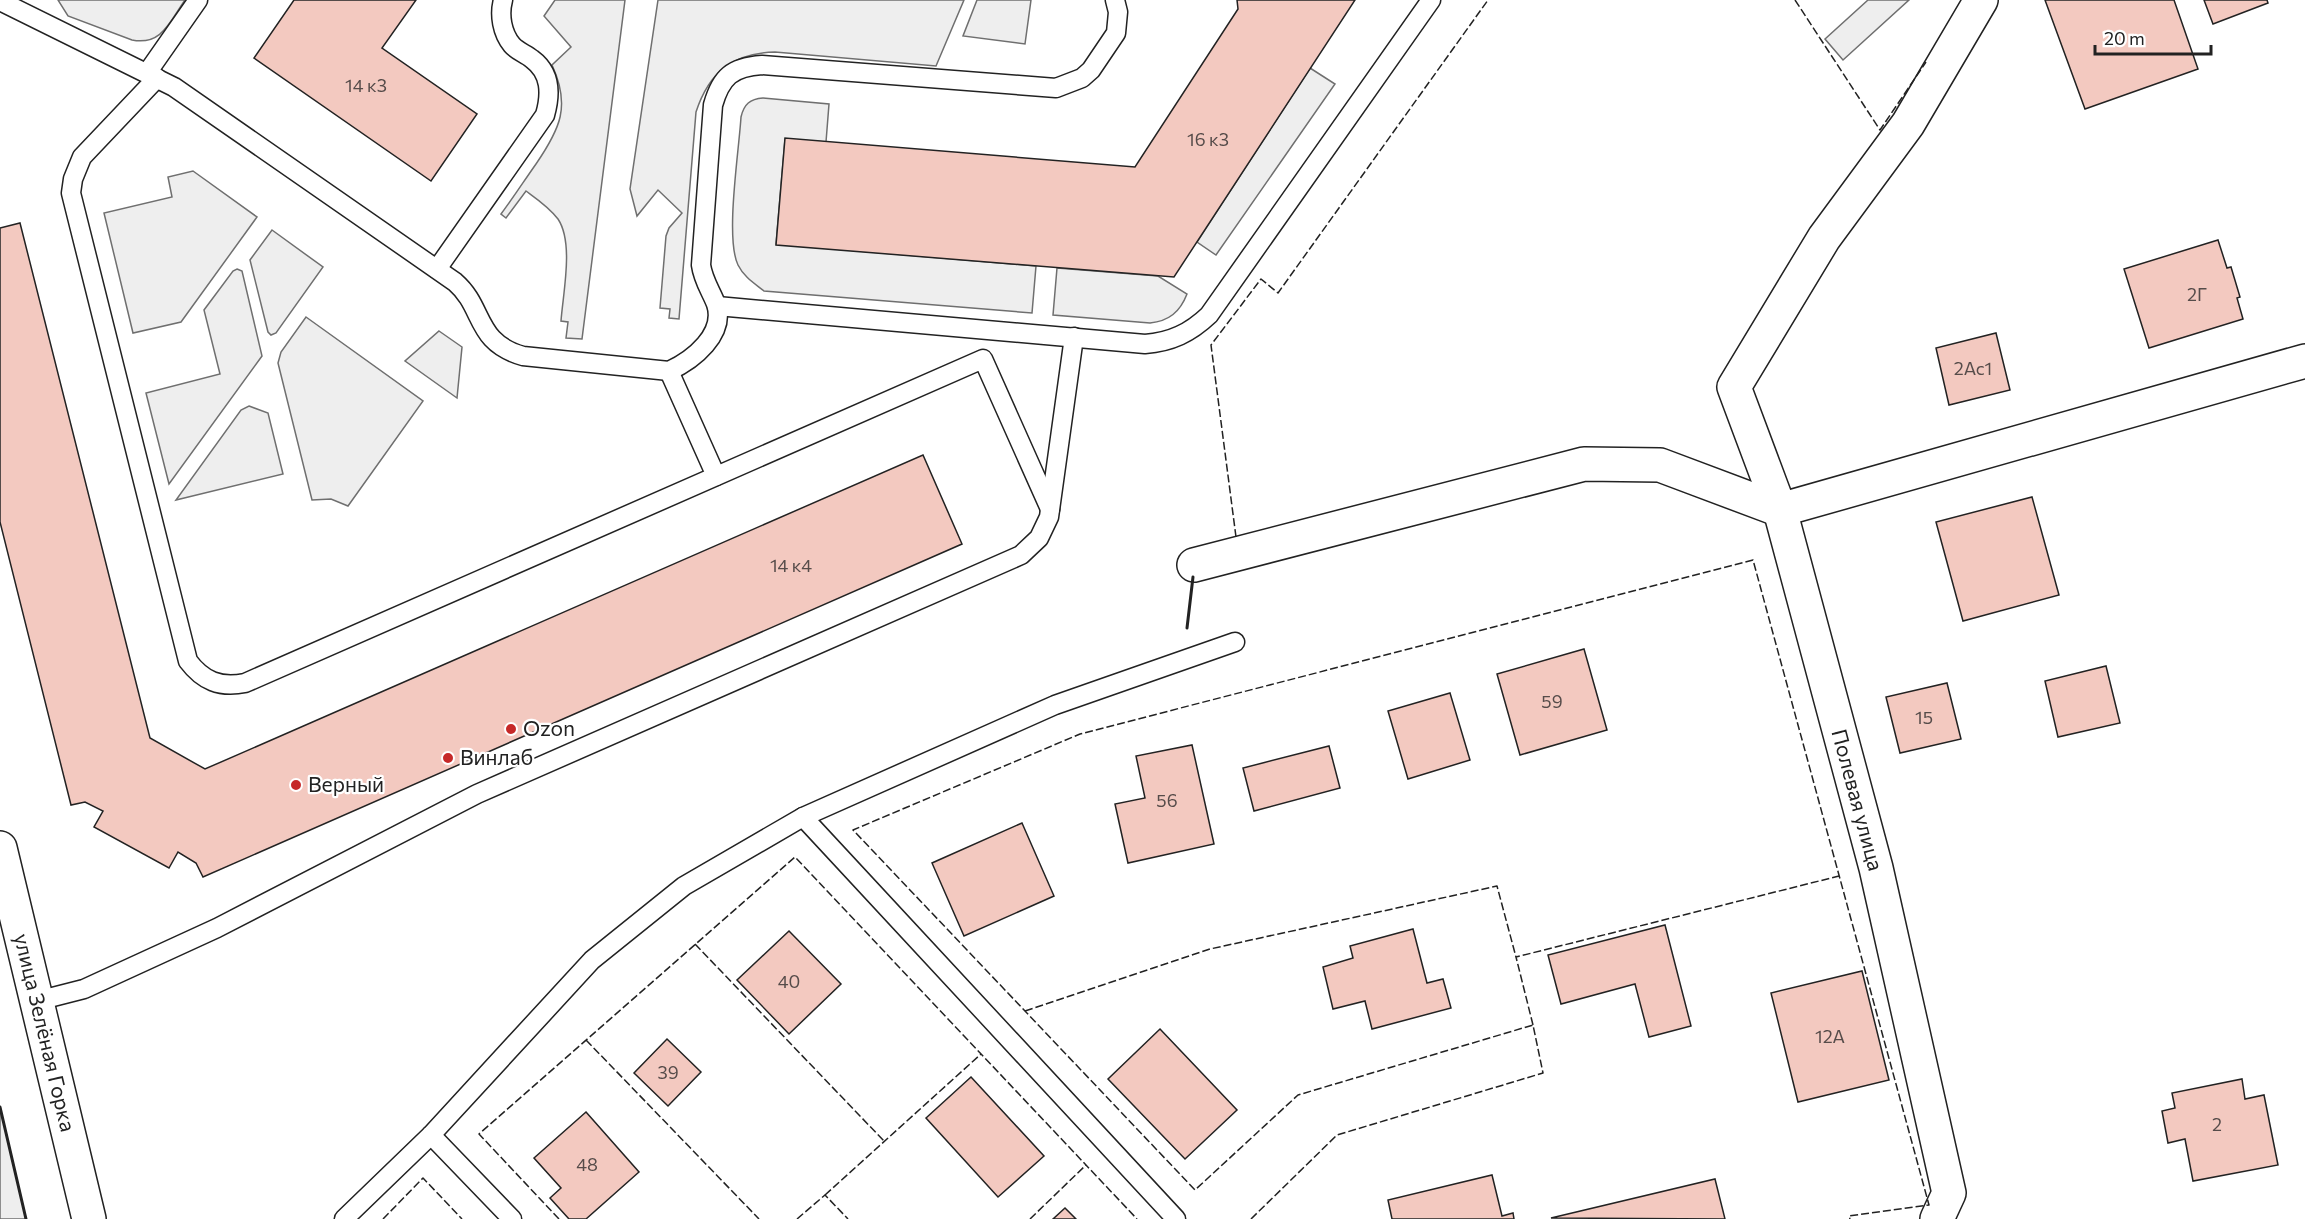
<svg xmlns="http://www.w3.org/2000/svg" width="2305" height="1219" font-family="Commissioner,sans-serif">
<rect width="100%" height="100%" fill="#fff"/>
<g fill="#eee" stroke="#6f6f6f" stroke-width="1.5">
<path d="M58,0H185C170,21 162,46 132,40L68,16Z"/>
<path d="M555,0H625L582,339L566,338L568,322L561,321C563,293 574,243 558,219C549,207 537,199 526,191L506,218L501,214C513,198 524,181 536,164C560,129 571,106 552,65L571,47L544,16Z"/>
<path d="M658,0H964L936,66L775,52C733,53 709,72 696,112L679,319L669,318L670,309L660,308L666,236L669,228L682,213L658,190L637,216L630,189Z"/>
<polygon points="977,0 1031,0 1025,44 963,36"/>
<polygon points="1868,0 1909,0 1843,60 1825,39"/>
<polygon points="1310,68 1335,84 1216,255 1197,242"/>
<path d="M763,98L829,104L826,142L785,139L776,244L1036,266L1032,313L764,291C754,283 744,277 738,265C725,238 739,151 741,117C744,104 750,99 763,98Z"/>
<polygon points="193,171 257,217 181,322 133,333 104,213 172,197 168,177"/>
<polygon points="272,230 323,267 276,333 271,335 268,332 250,260"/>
<path d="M1057,268L1158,276L1187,294C1180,312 1169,321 1150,323L1053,315Z"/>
<polygon points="237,269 242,271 262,356 169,484 146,393 220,374 204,310 233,271"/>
<polygon points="306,317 423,401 348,506 331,499 312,500 278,363 281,352"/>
<polygon points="439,331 462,347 457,398 405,361"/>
<polygon points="249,406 268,413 283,474 176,500 241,410"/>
<polygon points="0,1107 26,1219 0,1219"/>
</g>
<g fill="#f3c9c0" stroke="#222" stroke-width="1.5">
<polygon points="294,0 416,0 382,48 477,114 431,181 254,58"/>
<polygon points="1237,0 1355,0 1174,277 776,245 785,138 1135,167 1238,9"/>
<polygon points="2045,0 2174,0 2198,69 2085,109"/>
<polygon points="2204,0 2267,0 2268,3 2213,24"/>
<polygon points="20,223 150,738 205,769 923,455 962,544 203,877 196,863 178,852 169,868 94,827 103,811 85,802 71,805 0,522 0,228"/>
<polygon points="2218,240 2227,268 2231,267 2240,297 2237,298 2243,319 2149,348 2124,269"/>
<polygon points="1996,333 2010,390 1949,405 1936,348"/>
<polygon points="2032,497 2059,595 1963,621 1936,522"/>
<polygon points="1584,649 1607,730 1520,755 1497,674"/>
<polygon points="2106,666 2120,723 2058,737 2045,681"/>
<polygon points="1947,683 1961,739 1900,753 1886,697"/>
<polygon points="1450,693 1470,760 1408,779 1388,711"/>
<polygon points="1192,745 1214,844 1128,863 1115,804 1145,798 1136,756"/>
<polygon points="1329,746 1340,788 1254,811 1243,768"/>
<polygon points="1022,823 1054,896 964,936 932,863"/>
<polygon points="1665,925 1691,1026 1649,1037 1635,984 1561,1004 1548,955"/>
<polygon points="1413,929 1427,983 1443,979 1451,1008 1372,1029 1365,1001 1333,1009 1323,967 1353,958 1350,946"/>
<polygon points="789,931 841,984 789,1034 737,980"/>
<polygon points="1862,971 1889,1080 1798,1102 1771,993"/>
<polygon points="1160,1029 1237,1110 1185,1159 1108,1079"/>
<polygon points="667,1039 701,1072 668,1106 634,1073"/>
<polygon points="971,1077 1044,1156 998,1197 926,1118"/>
<polygon points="2242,1079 2245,1099 2264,1095 2278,1165 2193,1181 2185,1139 2168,1143 2162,1111 2175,1108 2172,1093"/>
<polygon points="586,1112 639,1172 586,1219 569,1219 550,1198 561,1188 534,1158"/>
<polygon points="1492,1175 1502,1216 1513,1213 1514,1219 1392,1219 1388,1200"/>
<polygon points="1715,1179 1725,1219 1551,1218"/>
<polygon points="1065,1208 1076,1219 1053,1219"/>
</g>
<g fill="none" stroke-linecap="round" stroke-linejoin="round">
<defs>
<g id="lane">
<path d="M0,1L174,87L455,282C485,308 474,342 523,356L669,371C693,360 726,334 716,304C711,291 703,280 701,265L713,105C721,77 732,67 762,65L1056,88L1082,78L1091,70L1116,33L1118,12L1115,0"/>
<polyline points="147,73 198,0"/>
<path d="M157,78L82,157L73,179L71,193L188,661C203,681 220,688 245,683L983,359L1050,509"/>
<path d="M437,269L545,115C551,94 551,73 532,59C526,54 517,51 512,45C502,33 499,15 503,0"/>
<path d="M717,306L1145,344C1171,342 1190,333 1209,315L1431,0"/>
<polyline points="669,371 716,476"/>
<polyline points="803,817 1176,1219"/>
<polyline points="37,1001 84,989 217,928 477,794 1021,555 1039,538 1049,517 1074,337"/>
<polyline points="431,1135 512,1219"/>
<polyline points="344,1219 431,1135 592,960 684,886 803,817 1055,705 1235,642"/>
</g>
<g id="street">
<polyline points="1194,565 1584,464 1660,465 1780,510 2305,361"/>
<path id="s1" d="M0,848L89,1219"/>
<polyline points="1937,1219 1949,1193 1876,868 1780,510 1734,387 1824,238 1908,124 1981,0"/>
</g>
</defs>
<use href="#lane" stroke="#222" stroke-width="21"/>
<use href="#street" stroke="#222" stroke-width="36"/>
<use href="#lane" stroke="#fff" stroke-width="18"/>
<use href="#street" stroke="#fff" stroke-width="33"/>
<g stroke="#222" stroke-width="1.5" stroke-dasharray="8 3" stroke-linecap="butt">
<polyline points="1795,0 1880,130 1926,62"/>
<polyline points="1236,537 1211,345 1261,279 1278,293 1488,0"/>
<polyline points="695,944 884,1141"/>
<polyline points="1025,1011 1210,949 1497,886 1516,957"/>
<polyline points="1533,1025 1516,957 1839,876"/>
<polyline points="586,1040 759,1219"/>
<polyline points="825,1195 981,1054"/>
<polyline points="383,1219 423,1178 462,1219"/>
<polyline points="559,1219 479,1134 795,857 1137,1219"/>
<polyline points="797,1219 825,1195 848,1219"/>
<polyline points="1030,1219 1086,1165"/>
<polyline points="1251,1219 1337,1135 1543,1073 1533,1025 1298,1095 1195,1190 853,830 1080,734 1753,560 1929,1205 1849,1216 1850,1219"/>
</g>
<g stroke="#222" stroke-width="3">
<polyline points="1187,628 1193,577"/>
<polyline points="0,1107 26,1219"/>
</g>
</g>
<g fill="#c62828" stroke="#fff" stroke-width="2">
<circle cx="511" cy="729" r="6"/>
<circle cx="448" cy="758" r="6"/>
<circle cx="296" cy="785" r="6"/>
</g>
<g text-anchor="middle" stroke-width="4.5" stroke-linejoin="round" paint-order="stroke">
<g font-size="18" fill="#564c4a">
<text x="366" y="92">14 к3</text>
<text x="1208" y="146">16 к3</text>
<text x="2197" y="301">2Г</text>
<text x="1973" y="375">2Ас1</text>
<text x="791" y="572">14 к4</text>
<text x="1552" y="708">59</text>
<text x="1924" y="724">15</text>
<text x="1167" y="807">56</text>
<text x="789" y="988">40</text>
<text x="1830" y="1043">12А</text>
<text x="668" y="1079">39</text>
<text x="2217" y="1131">2</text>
<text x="587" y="1171">48</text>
</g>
<g font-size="21" fill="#222" stroke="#fff" text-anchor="start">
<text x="523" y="736">Ozon</text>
<text x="460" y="765">Винлаб</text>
<text x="308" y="792">Верный</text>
</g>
<g font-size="21" fill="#222" stroke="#fff">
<text transform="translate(1857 800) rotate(75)" y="7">Полевая улица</text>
<text dy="7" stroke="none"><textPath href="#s1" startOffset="190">улица Зелёная Горка</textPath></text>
</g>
</g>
<path d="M2095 45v9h116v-9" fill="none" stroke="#222222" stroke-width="3"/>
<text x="2104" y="45" font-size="18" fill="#222222" stroke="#ffffff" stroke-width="4.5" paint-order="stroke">20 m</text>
</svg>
